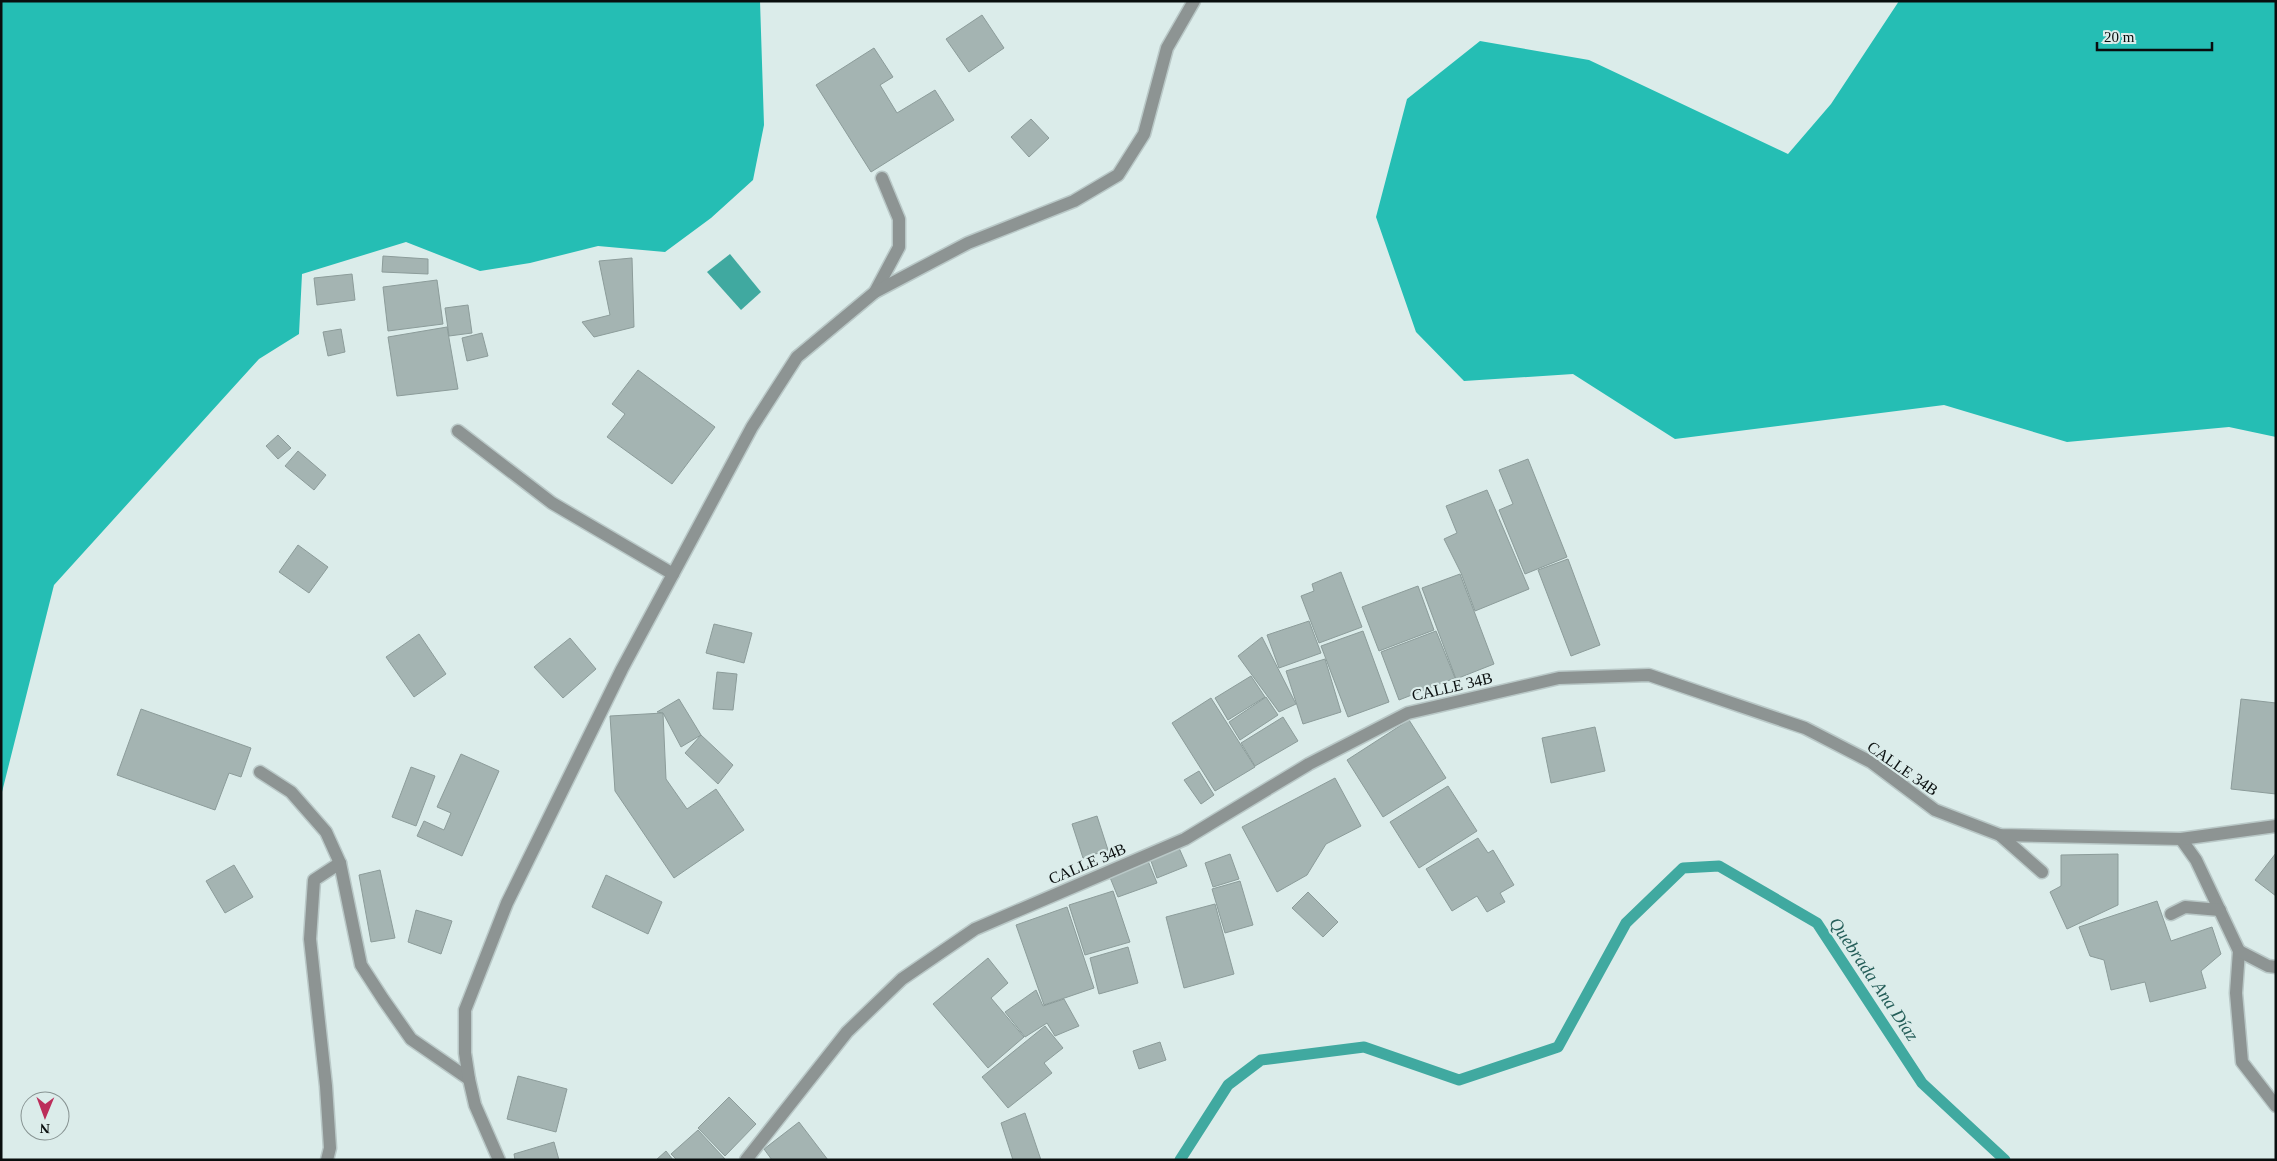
<svg xmlns="http://www.w3.org/2000/svg" width="2277" height="1161" font-family="'Times New Roman',serif">
<rect width="100%" height="100%" fill="#dbecea"/>
<g fill="#25beb4">
<polygon points="1,1 760,1 764,125 753,180 711,218 665,252 598,246 530,263 480,271 406,242 302,274 299,334 259,359 54,585 1,796"/>
<polygon points="1899,1 2276,1 2276,437 2229,427 2067,442 1944,405 1675,439 1573,374 1464,381 1416,332 1376,217 1407,99 1480,41 1589,60 1788,154 1831,104"/>
</g>
<polygon fill="#40a9a0" points="730,254 761,292 741,310 707,272"/>
<g fill="none" stroke-linecap="round" stroke-linejoin="round">
<polyline stroke="#40a9a0" stroke-width="11" points="1180,1160 1228,1085 1261,1060 1364,1047 1459,1080 1558,1047 1626,923 1683,868 1719,866 1817,923 1922,1083 2005,1160"/>
</g>
<g fill="#a4b4b2" stroke="#8c9c9a">
<polygon points="982,15 1004,48 969,72 946,39"/>
<polygon points="874,48 893,77 880,85 897,113 935,90 954,120 871,172 816,85"/>
<polygon points="1031,119 1049,138 1029,157 1011,137"/>
<polygon points="383,256 428,259 428,274 382,272"/>
<polygon points="632,258 634,327 594,337 582,322 610,315 599,261"/>
<polygon points="352,274 355,300 317,305 314,278"/>
<polygon points="437,280 443,324 388,331 383,287"/>
<polygon points="468,305 472,333 449,336 445,308"/>
<polygon points="447,327 458,389 397,396 388,337"/>
<polygon points="341,329 345,352 328,356 323,332"/>
<polygon points="482,333 488,356 467,361 462,338"/>
<polygon points="638,370 715,427 672,484 607,437 625,414 612,404"/>
<polygon points="278,435 291,448 278,459 266,446"/>
<polygon points="298,451 326,475 314,490 285,466"/>
<polygon points="1528,459 1567,557 1525,574 1499,510 1513,504 1499,470"/>
<polygon points="1487,490 1529,589 1475,611 1461,573 1444,539 1457,533 1446,506"/>
<polygon points="298,545 328,567 309,593 279,572"/>
<polygon points="1568,559 1600,645 1571,656 1538,570"/>
<polygon points="1341,572 1362,627 1319,643 1301,596 1314,591 1312,584"/>
<polygon points="1460,574 1494,664 1456,679 1422,588"/>
<polygon points="1418,586 1434,630 1379,651 1362,607"/>
<polygon points="1309,621 1321,653 1279,668 1267,635"/>
<polygon points="714,624 752,633 744,663 706,653"/>
<polygon points="1363,631 1389,702 1348,717 1321,646"/>
<polygon points="1436,631 1455,678 1399,700 1381,652"/>
<polygon points="419,634 446,674 414,697 386,657"/>
<polygon points="1262,637 1296,704 1279,712 1238,656"/>
<polygon points="570,638 596,669 563,698 534,667"/>
<polygon points="1325,659 1341,712 1303,724 1286,671"/>
<polygon points="717,672 737,674 733,710 713,709"/>
<polygon points="1251,676 1265,697 1228,720 1215,698"/>
<polygon points="1266,697 1278,715 1240,740 1229,722"/>
<polygon points="1211,698 1255,767 1215,791 1172,723"/>
<polygon points="679,699 701,735 681,747 663,713 657,712"/>
<polygon points="2241,699 2276,703 2276,794 2231,789"/>
<polygon points="141,709 251,748 241,777 229,773 215,810 117,775"/>
<polygon points="663,713 666,779 687,809 716,789 744,830 674,878 615,791 610,716"/>
<polygon points="1283,717 1298,741 1255,766 1241,743"/>
<polygon points="1409,720 1446,778 1383,817 1347,760"/>
<polygon points="1595,727 1605,771 1551,783 1542,738"/>
<polygon points="701,735 733,765 718,784 685,753"/>
<polygon points="461,754 499,771 462,856 417,836 424,821 444,830 451,813 437,807"/>
<polygon points="411,767 435,776 416,826 392,817"/>
<polygon points="1199,771 1214,795 1201,804 1184,780"/>
<polygon points="1335,778 1361,826 1326,844 1307,875 1277,892 1242,827"/>
<polygon points="1448,786 1477,831 1419,868 1390,822"/>
<polygon points="1097,816 1108,850 1083,858 1072,824"/>
<polygon points="1478,838 1488,853 1493,850 1514,885 1500,893 1505,902 1487,912 1477,896 1452,911 1426,869"/>
<polygon points="1179,848 1187,866 1157,878 1151,861"/>
<polygon points="2276,853 2276,896 2255,880"/>
<polygon points="1230,854 1239,879 1213,887 1205,863"/>
<polygon points="2118,854 2118,905 2067,929 2050,892 2061,886 2061,855"/>
<polygon points="1148,861 1157,883 1118,897 1109,875"/>
<polygon points="234,865 253,897 225,913 206,881"/>
<polygon points="380,870 395,938 371,942 359,875"/>
<polygon points="606,875 662,902 648,934 592,907"/>
<polygon points="1240,881 1253,925 1225,933 1212,889"/>
<polygon points="1113,891 1130,942 1085,955 1069,905"/>
<polygon points="1308,892 1338,922 1323,937 1292,908"/>
<polygon points="2157,901 2171,941 2212,927 2221,954 2201,971 2206,988 2150,1002 2145,982 2111,990 2104,960 2090,956 2079,927"/>
<polygon points="1215,904 1234,974 1184,988 1166,917"/>
<polygon points="1067,907 1094,988 1044,1005 1016,925"/>
<polygon points="416,910 452,921 441,954 408,942"/>
<polygon points="1128,947 1138,983 1099,994 1090,958"/>
<polygon points="988,958 1008,983 991,998 1024,1037 988,1068 933,1004"/>
<polygon points="1036,990 1043,1006 1064,999 1079,1026 1055,1036 1047,1023 1025,1037 1005,1012"/>
<polygon points="1045,1026 1063,1048 1044,1063 1052,1073 1008,1108 982,1077"/>
<polygon points="1160,1042 1166,1060 1139,1069 1133,1051"/>
<polygon points="518,1076 567,1089 556,1132 507,1119"/>
<polygon points="729,1097 756,1124 725,1156 698,1128"/>
<polygon points="1025,1113 1041,1160 1013,1160 1001,1123"/>
<polygon points="799,1122 828,1160 772,1160 764,1149"/>
<polygon points="698,1130 725,1159 677,1160 671,1154"/>
<polygon points="554,1142 559,1160 515,1160 514,1154"/>
<polygon points="666,1151 673,1160 656,1160"/>
</g>
<g fill="none" stroke-linecap="round" stroke-linejoin="round">
<defs>
<g id="lane">
<polyline points="875,292 899,247 899,219 882,178"/>
<polyline points="458,431 552,503 673,574"/>
<polyline points="260,772 291,792 326,832 340,863 361,965 383,999 411,1039 469,1079"/>
<polyline points="2000,835 2042,872"/>
<polyline points="2181,839 2196,860 2239,951 2236,993 2242,1062 2276,1106"/>
<polyline points="2171,914 2185,907 2220,910"/>
<polyline points="2239,951 2268,966 2276,967"/>
<polyline points="327,1160 330,1148 326,1086 310,939 314,880 340,863"/>
</g>
<g id="street">
<polyline points="499,1160 475,1105 469,1079 465,1053 465,1010 507,903 622,669 752,427 797,357 875,292 968,243 1074,201 1118,175 1144,134 1167,48 1194,1"/>
<polyline points="746,1160 847,1032 902,979 975,929 1185,839 1309,764 1408,713 1559,678 1649,675 1805,728 1871,762 1935,810 2000,835 2181,839 2276,826"/>
</g>
</defs>
<use href="#lane" stroke="#b9c8c7" stroke-width="15"/>
<use href="#street" stroke="#b9c8c7" stroke-width="15"/>
<use href="#lane" stroke="#8d9493" stroke-width="12"/>
<use href="#street" stroke="#8d9493" stroke-width="12"/>
</g>
<g text-anchor="middle" stroke-width="4.5" stroke-linejoin="round" paint-order="stroke">
<g font-size="16" fill="#090e0e" stroke="#dbecea">
<text transform="translate(1452 686) rotate(-13)" y="6">CALLE 34B</text>
<text transform="translate(1903 768) rotate(35)" y="6">CALLE 34B</text>
<text transform="translate(1087 863) rotate(-23)" y="6">CALLE 34B</text>
</g>
<g font-size="18" font-style="italic" fill="#255e59" stroke="#dbecea">
<text transform="translate(1874 979) rotate(56)" y="6">Quebrada Ana Díaz</text>
</g>
</g>
<rect width="2277" height="1161" fill="none" stroke="#090e0e" stroke-width="5"/>
<g transform="translate(45 1116) rotate(181)"><circle r="24" fill="#dbecea" stroke="#879392"/>
<path d="M0-4L9 19L0 12L-9 19Z" fill="#bc2d5a"/>
<text y="-8" font-size="14" font-weight="bold" text-anchor="middle" fill="#090e0e">N</text>
</g>
<path d="M2097 42v8h115v-8" fill="none" stroke="#090e0e" stroke-width="2.5"/>
<text x="2104" y="42" font-size="15" fill="#090e0e" stroke="#dbecea" stroke-width="4" paint-order="stroke">20 m</text>
</svg>
